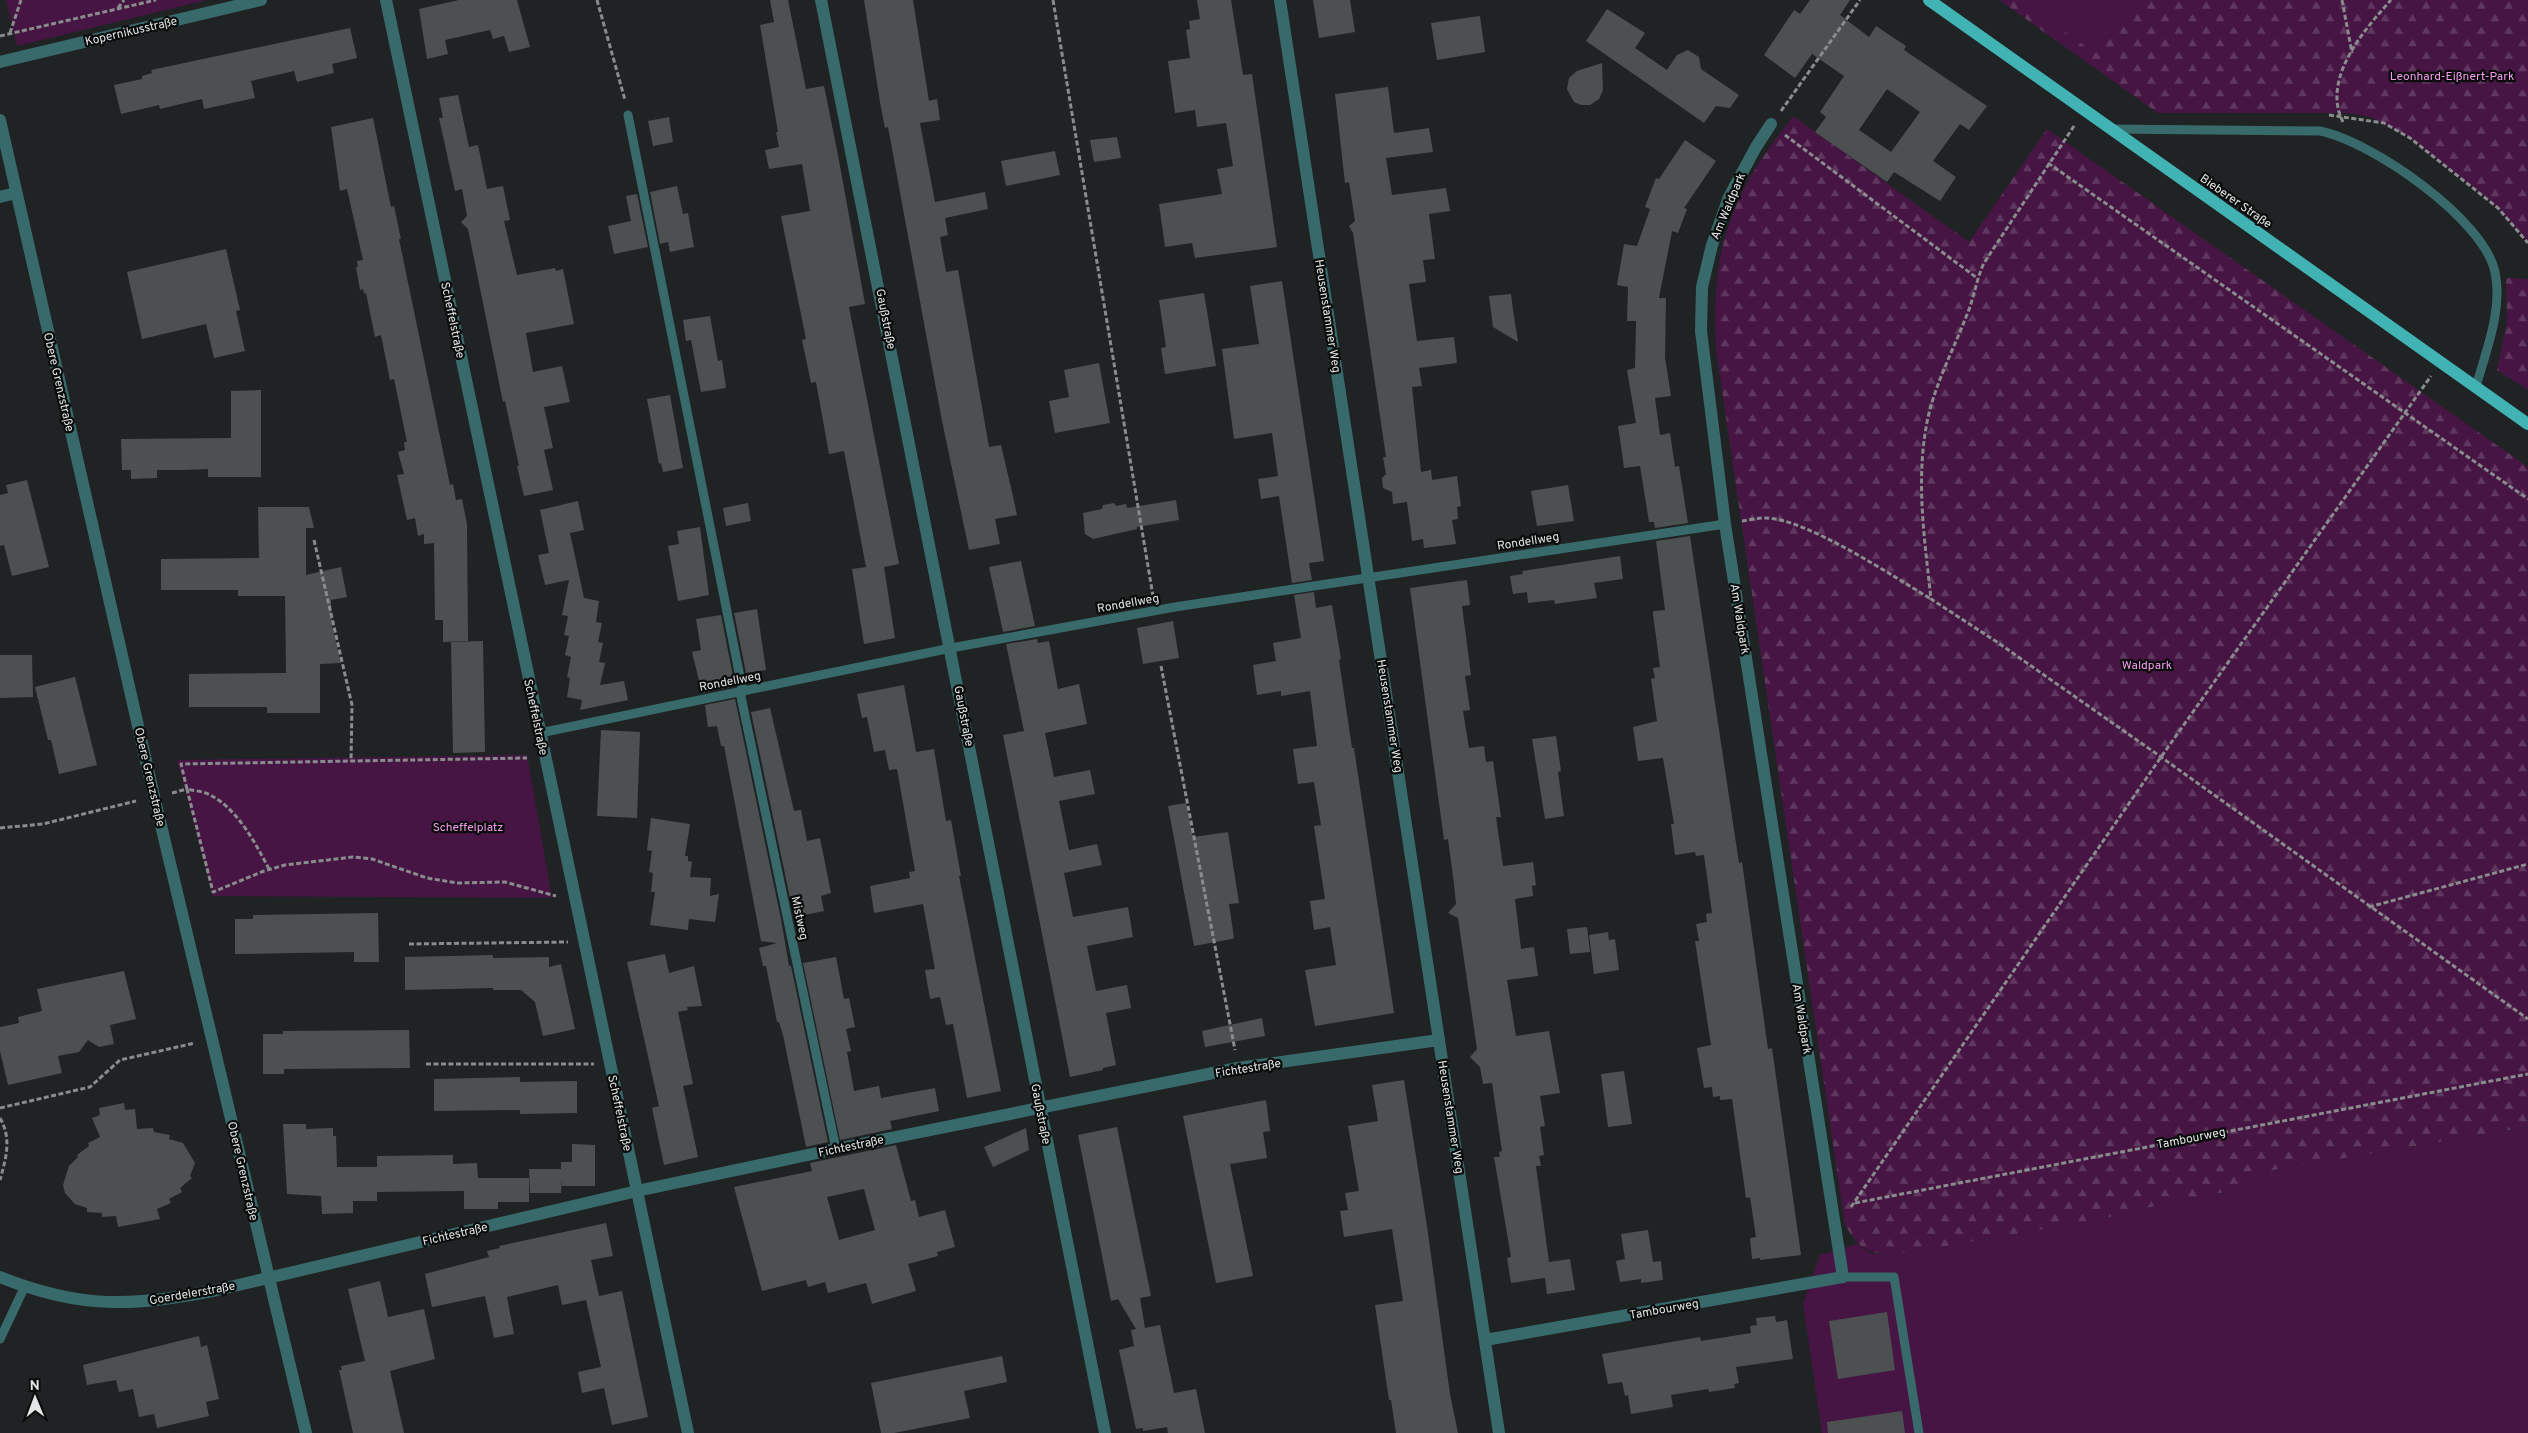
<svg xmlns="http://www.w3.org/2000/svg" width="2528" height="1433" font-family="Overpass,sans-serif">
<defs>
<pattern id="forest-firs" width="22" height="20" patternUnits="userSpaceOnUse" patternTransform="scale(1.25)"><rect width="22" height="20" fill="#461543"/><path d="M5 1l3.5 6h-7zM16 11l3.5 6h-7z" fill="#60375e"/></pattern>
</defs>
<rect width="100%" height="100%" fill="#202323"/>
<g fill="url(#forest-firs)">
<polygon points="1999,0 2528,0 2528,243 2490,200 2410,138 2371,117 2350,113 2158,113"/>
<path d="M1793,116L1969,242L2047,129L2528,467V1127L2263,1172L2247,1188L2172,1202L2098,1220L1889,1256C1863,1251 1859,1247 1845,1225L1716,350C1713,285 1718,233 1751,176C1763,155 1779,135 1793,116Z"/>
<polygon points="2506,278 2528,279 2528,390 2497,370 2507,322"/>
</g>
<g fill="#461543">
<polygon points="6,0 203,0 203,1 17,46"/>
<polygon points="2020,0 2144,0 2095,53"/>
<polygon points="527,755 552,898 213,896 177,760"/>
<polygon points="2528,1127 2528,1433 1822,1433 1803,1304 1820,1255 1857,1244 1870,1253 1889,1256 2098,1220 2172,1202 2247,1188 2262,1172"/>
</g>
<g fill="#4c5050" fill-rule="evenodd">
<polygon points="459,0 517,0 530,47 509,52 504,36 493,39 490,30 445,40 448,54 427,59 419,9"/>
<polygon points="770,0 788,0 806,89 824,86 838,155 865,304 849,307 899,564 884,567 895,638 864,644 852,569 866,567 844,451 829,454 816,382 811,383 802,340 806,339 781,216 810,211 802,164 769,169 765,150 779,147 776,132 778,132 760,25 774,22"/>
<polygon points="864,0 913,0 929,101 937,99 940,120 920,123 935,202 985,192 988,209 945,218 948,235 940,237 946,272 958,270 989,447 1001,445 1012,492 1017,515 995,519 1000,544 969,550 942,421 888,127 885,128 880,102"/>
<polygon points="1197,0 1231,0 1243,75 1252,74 1277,247 1195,258 1192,243 1165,247 1159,204 1222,194 1217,169 1233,166 1226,123 1197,127 1195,110 1175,113 1168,61 1190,58 1186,30 1190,29 1189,21 1200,19"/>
<polygon points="1313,0 1350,0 1355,32 1319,38"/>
<path d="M1810,0H1850L1840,15L1869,37L1876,26L1906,46L1904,50L1987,106L1969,130L1960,124L1933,161L1956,177L1940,201L1894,172L1887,182L1815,132L1826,117L1820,112L1844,76L1812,54L1795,78L1764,55L1794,10L1800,14ZM1887,89L1920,112L1891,152L1859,130Z"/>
<polygon points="1607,9 1645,33 1635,48 1667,70 1677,55 1688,50 1699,57 1701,69 1739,95 1730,108 1716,106 1704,123 1586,41"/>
<polygon points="1480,16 1485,52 1437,60 1431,23"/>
<polygon points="350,28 357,58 332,64 334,73 297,82 294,71 251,81 255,98 204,109 202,99 160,109 159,105 121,114 114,85 142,79 142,76 152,73 151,70"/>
<polygon points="1602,63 1603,90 1599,99 1590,105 1581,105 1574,102 1567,89 1569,78 1577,71"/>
<polygon points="1388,87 1394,133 1429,128 1433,152 1386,158 1392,195 1446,188 1450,211 1429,214 1435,259 1423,260 1426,282 1409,284 1417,341 1454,337 1457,363 1419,368 1422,386 1412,387 1421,472 1431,470 1432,480 1457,476 1461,506 1457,507 1458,519 1452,520 1456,544 1424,548 1423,539 1412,541 1407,502 1393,504 1392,492 1383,488 1382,478 1386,474 1383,457 1386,457 1353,233 1349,226 1355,221 1349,182 1345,183 1335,94"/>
<polygon points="458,95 469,147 478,145 487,189 503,186 510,220 504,221 517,275 555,268 556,271 563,269 574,324 526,333 533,372 562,366 570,402 544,407 553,448 544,450 553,490 524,496 517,466 519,466 505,401 503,402 468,229 461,222 467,216 462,189 455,191 439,118 443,118 439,98"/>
<polygon points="669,117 673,142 653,146 648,121"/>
<polygon points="373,118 391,207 394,206 401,239 399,239 450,485 453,484 456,500 462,499 467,524 468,641 443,642 443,620 435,620 434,543 424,544 424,534 418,536 415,518 407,520 397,475 404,474 398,452 405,450 404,442 407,442 394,379 390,380 381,335 375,337 366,293 364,294 363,289 360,290 356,267 358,267 357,261 363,260 347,189 340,191 331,127"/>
<polygon points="1117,137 1121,158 1094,162 1090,140"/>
<polygon points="1685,140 1716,161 1684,208 1687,209 1678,233 1672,231 1659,298 1666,298 1665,357 1671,396 1655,398 1660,435 1670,433 1675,467 1679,466 1688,523 1655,528 1654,522 1649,522 1640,466 1624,468 1622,453 1618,426 1636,423 1627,370 1635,368 1636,321 1627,321 1628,287 1617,285 1624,244 1637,246 1650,209 1645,207 1656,178 1659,179"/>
<polygon points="1055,151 1060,175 1006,186 1001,161"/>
<polygon points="677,186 683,214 688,213 694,247 670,252 668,242 660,244 650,192"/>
<polygon points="637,194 648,247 614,254 608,226 631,221 626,196"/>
<polygon points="226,249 240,310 236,311 245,351 214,358 206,324 142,339 127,272"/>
<polygon points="1282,281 1324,561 1309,563 1312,580 1292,583 1279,496 1261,499 1258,479 1278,476 1272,433 1234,439 1222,349 1259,344 1250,286"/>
<polygon points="1204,293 1216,366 1165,374 1161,348 1166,347 1159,300"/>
<polygon points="1511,294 1513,310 1518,342 1493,327 1489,296"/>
<polygon points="710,316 718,361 722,360 726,388 701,392 691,340 686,341 683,320"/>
<polygon points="1099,363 1110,423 1055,433 1049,401 1069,397 1064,370"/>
<polygon points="261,390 261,477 208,477 208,469 182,470 157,470 157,478 131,479 131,470 122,470 121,439 231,438 231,391"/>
<polygon points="670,395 683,468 663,472 661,463 659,464 647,399"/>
<polygon points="27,480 49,567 12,576 4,545 0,546 0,495 8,493 6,485"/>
<polygon points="1568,485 1574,521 1537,526 1531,491"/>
<polygon points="1176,500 1179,520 1137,527 1137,529 1093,539 1085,534 1083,513 1102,509 1103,505 1114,503 1116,506 1126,504 1127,508"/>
<polygon points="578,501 584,530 570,533 584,598 599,601 596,622 602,623 598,642 603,643 599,662 605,663 600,685 624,681 628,700 580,710 582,700 567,697 570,678 567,677 571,657 565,655 569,636 564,635 568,616 562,615 569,580 545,585 538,555 549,553 540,510"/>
<polygon points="748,503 751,521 726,526 723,508"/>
<polygon points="258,507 309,507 314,528 306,528 306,575 341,567 347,597 331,600 332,626 341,663 320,664 320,713 267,713 267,707 189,707 189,674 286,673 285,596 238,596 238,590 161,590 161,559 259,558"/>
<polygon points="700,527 709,595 678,601 668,546 679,544 677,531"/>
<polygon points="1690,536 1739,863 1742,862 1768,1049 1772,1048 1801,1255 1760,1260 1760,1258 1752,1259 1750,1238 1756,1237 1750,1197 1746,1198 1732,1099 1720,1100 1720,1096 1713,1097 1712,1087 1704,1088 1697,1048 1711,1045 1695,941 1699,941 1696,924 1707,922 1706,914 1712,913 1704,855 1696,856 1695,852 1675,855 1671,824 1674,824 1663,758 1638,761 1633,727 1657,721 1651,679 1655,678 1653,668 1660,667 1653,614 1653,611 1665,610 1656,541"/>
<polygon points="1620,556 1623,579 1594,583 1597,598 1555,604 1554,600 1528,603 1527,592 1513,594 1510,576 1523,574 1522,571"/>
<polygon points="1021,561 1035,626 1003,632 989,567"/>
<polygon points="1467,580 1470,605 1462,606 1471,675 1465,676 1470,710 1463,711 1469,748 1484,746 1486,762 1493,761 1501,817 1496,817 1503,866 1533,862 1536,885 1532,886 1533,896 1515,899 1521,949 1534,947 1538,976 1507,980 1516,1036 1549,1031 1560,1093 1540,1096 1545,1126 1540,1127 1544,1155 1539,1156 1541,1166 1536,1166 1549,1262 1570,1259 1575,1290 1547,1294 1545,1278 1511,1283 1507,1258 1511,1257 1494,1157 1500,1157 1499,1152 1502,1151 1492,1083 1483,1084 1480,1067 1470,1057 1477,1049 1458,918 1448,913 1456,904 1454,884 1448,839 1444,840 1410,588"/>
<polygon points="1314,592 1316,608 1332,605 1341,659 1339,660 1352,748 1354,748 1394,1013 1315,1026 1305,970 1336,965 1330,927 1314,930 1310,901 1325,899 1314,826 1321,825 1314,782 1298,784 1293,749 1317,746 1310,691 1281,696 1281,691 1257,695 1253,665 1276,661 1273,643 1301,638 1294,595"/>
<polygon points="757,609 766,670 746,673 734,613"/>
<polygon points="721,615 735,686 702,693 692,652 701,650 696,619"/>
<polygon points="1173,621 1179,658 1143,664 1137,628"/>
<polygon points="1037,639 1038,643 1049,641 1058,689 1079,684 1087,724 1045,733 1054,777 1090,770 1095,794 1059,801 1069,850 1097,844 1102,865 1064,873 1073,917 1128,907 1133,937 1087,946 1096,991 1127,985 1131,1008 1106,1013 1116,1065 1103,1068 1103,1070 1070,1077 1003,735 1024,731 1006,644"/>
<polygon points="483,641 485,752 453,753 451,642"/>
<polygon points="0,655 32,655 33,697 0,698"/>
<polygon points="75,677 97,765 59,774 51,740 48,740 35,687"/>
<polygon points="904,685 916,752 934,749 946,821 951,820 961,876 959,876 1001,1091 967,1098 953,1024 946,1025 940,997 930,999 925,970 935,969 923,904 874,913 870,886 910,878 909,872 915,871 897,769 889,770 885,750 874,752 867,717 862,718 857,694"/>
<polygon points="735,699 781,919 789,966 791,966 828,1142 806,1147 783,1035 779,1022 777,1022 766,966 763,966 759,948 777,943 761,941 724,746 721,746 717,726 708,727 705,705"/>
<polygon points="770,708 794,811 801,810 807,841 820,838 831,893 821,896 824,911 794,917 751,712"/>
<polygon points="601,730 640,732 637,818 597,816"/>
<polygon points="1556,736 1561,771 1558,772 1564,816 1545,819 1532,739"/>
<polygon points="1186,803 1193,837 1228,832 1239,903 1229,904 1234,938 1232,939 1194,946 1168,806"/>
<polygon points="651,818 690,824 685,856 688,856 688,861 692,862 690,877 711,878 710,896 719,894 715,922 689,919 688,930 650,925 655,892 651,892 653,873 649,872 652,851 647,850"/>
<polygon points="378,913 379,962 354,962 354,952 235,954 235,919 253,919 253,915"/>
<polygon points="1587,927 1590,952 1570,954 1567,929"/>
<polygon points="1608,932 1609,940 1615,939 1619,970 1594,974 1589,935"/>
<polygon points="665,954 669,973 694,966 702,1006 687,1007 688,1010 678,1012 693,1084 683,1086 698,1157 664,1165 652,1108 659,1106 627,962"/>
<polygon points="493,955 493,958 549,957 549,967 561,964 575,1029 543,1036 535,1002 521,990 493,990 493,988 405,990 405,957"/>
<polygon points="836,957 844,999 849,998 855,1027 846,1029 851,1051 847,1052 854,1091 879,1086 881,1098 935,1088 939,1111 890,1121 892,1129 840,1140 803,963"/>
<polygon points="124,971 136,1019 110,1025 114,1044 99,1047 88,1040 79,1052 58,1056 62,1073 8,1085 0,1051 0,1027 19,1023 18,1017 42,1011 37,989"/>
<polygon points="1262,1018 1265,1036 1205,1047 1202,1031"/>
<polygon points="409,1030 410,1068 284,1069 284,1074 263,1074 263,1034 283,1034 283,1031"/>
<polygon points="1624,1071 1632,1124 1608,1127 1601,1074"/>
<polygon points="520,1077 520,1082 577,1081 577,1113 520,1114 520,1110 434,1111 434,1079"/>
<polygon points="1404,1080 1427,1226 1450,1394 1458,1433 1396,1433 1391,1400 1389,1400 1375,1305 1403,1301 1392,1229 1344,1237 1340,1211 1348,1210 1345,1193 1359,1191 1348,1126 1378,1121 1372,1085"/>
<polygon points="1266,1100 1270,1131 1263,1132 1267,1158 1230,1164 1253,1276 1216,1283 1183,1116"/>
<polygon points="124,1103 125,1110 135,1109 137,1129 153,1128 154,1132 170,1135 169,1139 183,1143 195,1163 190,1176 192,1178 180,1188 182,1192 169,1199 171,1203 157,1209 160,1219 118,1227 116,1216 102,1217 102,1213 87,1212 87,1208 75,1204 65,1193 63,1185 69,1166 78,1157 77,1155 89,1146 88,1143 100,1137 92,1118 100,1115 99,1108"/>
<polygon points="283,1124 306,1124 306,1129 333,1128 333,1136 336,1136 337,1167 377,1167 377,1156 453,1155 453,1164 477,1163 478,1178 529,1178 529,1202 498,1202 498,1209 464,1209 464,1191 377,1192 377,1201 353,1201 353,1213 322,1214 321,1196 287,1194"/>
<polygon points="1117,1127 1151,1296 1140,1298 1145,1328 1160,1325 1174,1393 1196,1389 1205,1433 1168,1433 1167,1427 1143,1431 1143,1428 1136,1429 1119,1350 1134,1346 1131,1330 1136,1329 1118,1299 1111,1301 1078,1135"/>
<polygon points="1026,1128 1029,1150 993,1167 984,1147"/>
<polygon points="572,1144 595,1145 595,1186 562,1186 562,1179 561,1193 530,1193 529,1169 561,1169 561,1162 572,1162"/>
<path d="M896,1145L911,1201L915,1200L919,1217L945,1210L955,1247L937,1252L938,1256L908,1264L916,1291L872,1304L866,1283L828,1293L825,1282L808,1287L806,1280L762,1291L734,1187L812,1171L810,1163ZM864,1189L875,1230L839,1240L827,1197Z"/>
<polygon points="606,1223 613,1256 591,1260 599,1296 622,1291 648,1417 612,1425 604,1388 582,1393 578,1372 601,1367 586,1300 562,1305 558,1285 507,1297 514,1334 494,1338 485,1296 432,1307 425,1274 489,1257 487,1251 500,1248 499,1246"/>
<polygon points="1648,1230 1653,1262 1661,1261 1663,1280 1641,1283 1641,1279 1620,1282 1616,1261 1625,1259 1621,1234"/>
<polygon points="380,1281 388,1317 424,1309 435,1359 390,1371 404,1433 353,1433 339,1370 342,1370 341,1366 365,1361 348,1289"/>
<polygon points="1887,1312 1895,1370 1838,1379 1829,1321"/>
<polygon points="1775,1316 1776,1322 1787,1320 1793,1359 1736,1367 1739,1383 1734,1384 1735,1388 1709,1392 1708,1389 1671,1395 1673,1407 1631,1414 1628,1395 1625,1396 1622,1382 1608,1384 1602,1354 1700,1337 1701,1341 1751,1333 1750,1326 1757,1325 1756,1318"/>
<polygon points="199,1336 201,1347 207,1345 219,1399 206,1402 209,1416 157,1428 154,1414 139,1417 133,1389 119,1392 116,1380 87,1385 83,1365"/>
<polygon points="1002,1356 1007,1382 964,1391 970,1418 894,1433 881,1433 871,1383"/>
<polygon points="1902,1411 1905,1433 1828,1433 1827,1422"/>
</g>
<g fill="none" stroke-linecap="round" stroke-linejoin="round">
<g stroke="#898c8c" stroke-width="3" stroke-dasharray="5 2.5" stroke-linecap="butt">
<polyline points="597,0 625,100"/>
<polyline points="1053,0 1153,596"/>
<polyline points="2342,0 2352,53"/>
<polyline points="118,8 124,0"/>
<polyline points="10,33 21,0"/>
<polyline points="0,36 156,0"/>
<polyline points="1781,111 1860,0"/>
<polyline points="2329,115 2384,123 2410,138 2498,208 2528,243"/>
<path d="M2343,122C2321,79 2364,30 2391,0"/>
<path d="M2074,126L1984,263C1976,280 1974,299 1966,317C1952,353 1932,390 1926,428C1916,484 1925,543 1931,599L1997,642L2161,757L2528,1019"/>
<polyline points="1785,135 1977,278"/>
<polyline points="2048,163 2528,499"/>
<path d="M1742,521C1749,520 1757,518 1765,518C1806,518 1894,577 1931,599"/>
<polyline points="314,540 352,705 351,761"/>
<polyline points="1161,666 1235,1050"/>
<polyline points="172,793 187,789 213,892 264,871 285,865 353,857 372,859 427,878 457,883 505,882 556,896"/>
<polyline points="0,828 43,824 136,801"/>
<path d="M269,869C256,844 237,808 210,795C204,791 194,791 187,789L181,764L527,758"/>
<polyline points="2369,907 2528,864"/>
<polyline points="409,944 568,942"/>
<polyline points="426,1064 594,1064"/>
<polyline points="0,1108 90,1087 120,1060 195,1043"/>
<path d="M0,1118C12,1139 6,1158 0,1180"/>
<polyline points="1855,1203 2528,1074"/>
<polyline points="1851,1207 2161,757 2431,376"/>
</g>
<g stroke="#396a6b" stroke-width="9">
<polyline points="628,115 743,692"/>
<path d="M2110,129L2320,131C2371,141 2484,219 2495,272C2503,310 2486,350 2476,387"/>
<polyline points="740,692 836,1149"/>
<polyline points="540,733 951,648 1175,607 1725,524"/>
<polyline points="1843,1277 1894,1277 1919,1433"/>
<polyline points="0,1339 25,1286"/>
</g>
<g stroke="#396a6b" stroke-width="12">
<polyline points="386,0 688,1433"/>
<polyline points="821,0 1105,1433"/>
<polyline points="1280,0 1499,1433"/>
<polyline points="0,62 261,0"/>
<polyline points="0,120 154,796 306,1433"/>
<polyline points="0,197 16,193"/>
<path d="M0,1277C80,1309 134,1307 217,1290L637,1191L836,1149L1238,1068L1439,1040"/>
<polyline points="1485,1340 1843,1277 1725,524 1701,331 1702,287 1712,245 1729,197 1756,147 1771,124"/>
</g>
<polyline stroke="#41b3b5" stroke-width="12" points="1929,0 2528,424"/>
</g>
<g text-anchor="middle" stroke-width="4.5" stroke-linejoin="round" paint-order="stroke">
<g font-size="12" fill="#e2e5e5" stroke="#0a0c0c">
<text transform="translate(131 31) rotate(-13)" y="4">Kopernikusstraße</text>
<text transform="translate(2236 201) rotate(35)" y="4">Bieberer Straße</text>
<text transform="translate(1728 206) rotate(-67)" y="4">Am Waldpark</text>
<text transform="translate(1328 316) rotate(81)" y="4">Heusenstammer Weg</text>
<text transform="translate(886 319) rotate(79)" y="4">Gaußstraße</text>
<text transform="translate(453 320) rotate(78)" y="4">Scheffelstraße</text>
<text transform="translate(59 382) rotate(77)" y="4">Obere Grenzstraße</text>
<text transform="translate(1528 541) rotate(-9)" y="4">Rondellweg</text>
<text transform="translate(1128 603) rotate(-10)" y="4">Rondellweg</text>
<text transform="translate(1740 619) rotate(81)" y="4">Am Waldpark</text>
<text transform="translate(730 681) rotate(-11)" y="4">Rondellweg</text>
<text transform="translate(964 716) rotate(79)" y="4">Gaußstraße</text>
<text transform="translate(1390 716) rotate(81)" y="4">Heusenstammer Weg</text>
<text transform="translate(536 717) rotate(78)" y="4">Scheffelstraße</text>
<text transform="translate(150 777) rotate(77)" y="4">Obere Grenzstraße</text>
<text transform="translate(800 918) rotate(78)" y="4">Mistweg</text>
<text transform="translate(1802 1019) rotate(81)" y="4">Am Waldpark</text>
<text transform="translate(1248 1068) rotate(-9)" y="4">Fichtestraße</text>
<text transform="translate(620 1113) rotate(78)" y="4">Scheffelstraße</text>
<text transform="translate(1041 1114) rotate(79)" y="4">Gaußstraße</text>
<text transform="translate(1451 1117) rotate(81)" y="4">Heusenstammer Weg</text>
<text transform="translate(2191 1138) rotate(-11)" y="4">Tambourweg</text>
<text transform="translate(851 1146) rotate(-12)" y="4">Fichtestraße</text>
<text transform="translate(243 1171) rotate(77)" y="4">Obere Grenzstraße</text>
<text transform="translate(455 1234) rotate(-13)" y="4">Fichtestraße</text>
<text transform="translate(192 1293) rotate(-10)" y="4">Goerdelerstraße</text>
<text transform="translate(1664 1309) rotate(-10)" y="4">Tambourweg</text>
</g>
<g font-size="12" fill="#f69cee" stroke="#0a0c0c">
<text x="2452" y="80">Leonhard-Eißnert-Park</text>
<text x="2147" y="669">Waldpark</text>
<text x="468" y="831">Scheffelplatz</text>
</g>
</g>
<g transform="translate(35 1398) rotate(359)" stroke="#0a0c0c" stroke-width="4" paint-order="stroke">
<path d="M0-4L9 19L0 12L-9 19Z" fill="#e2e5e5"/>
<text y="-8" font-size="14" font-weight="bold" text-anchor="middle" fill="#e2e5e5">N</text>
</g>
</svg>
